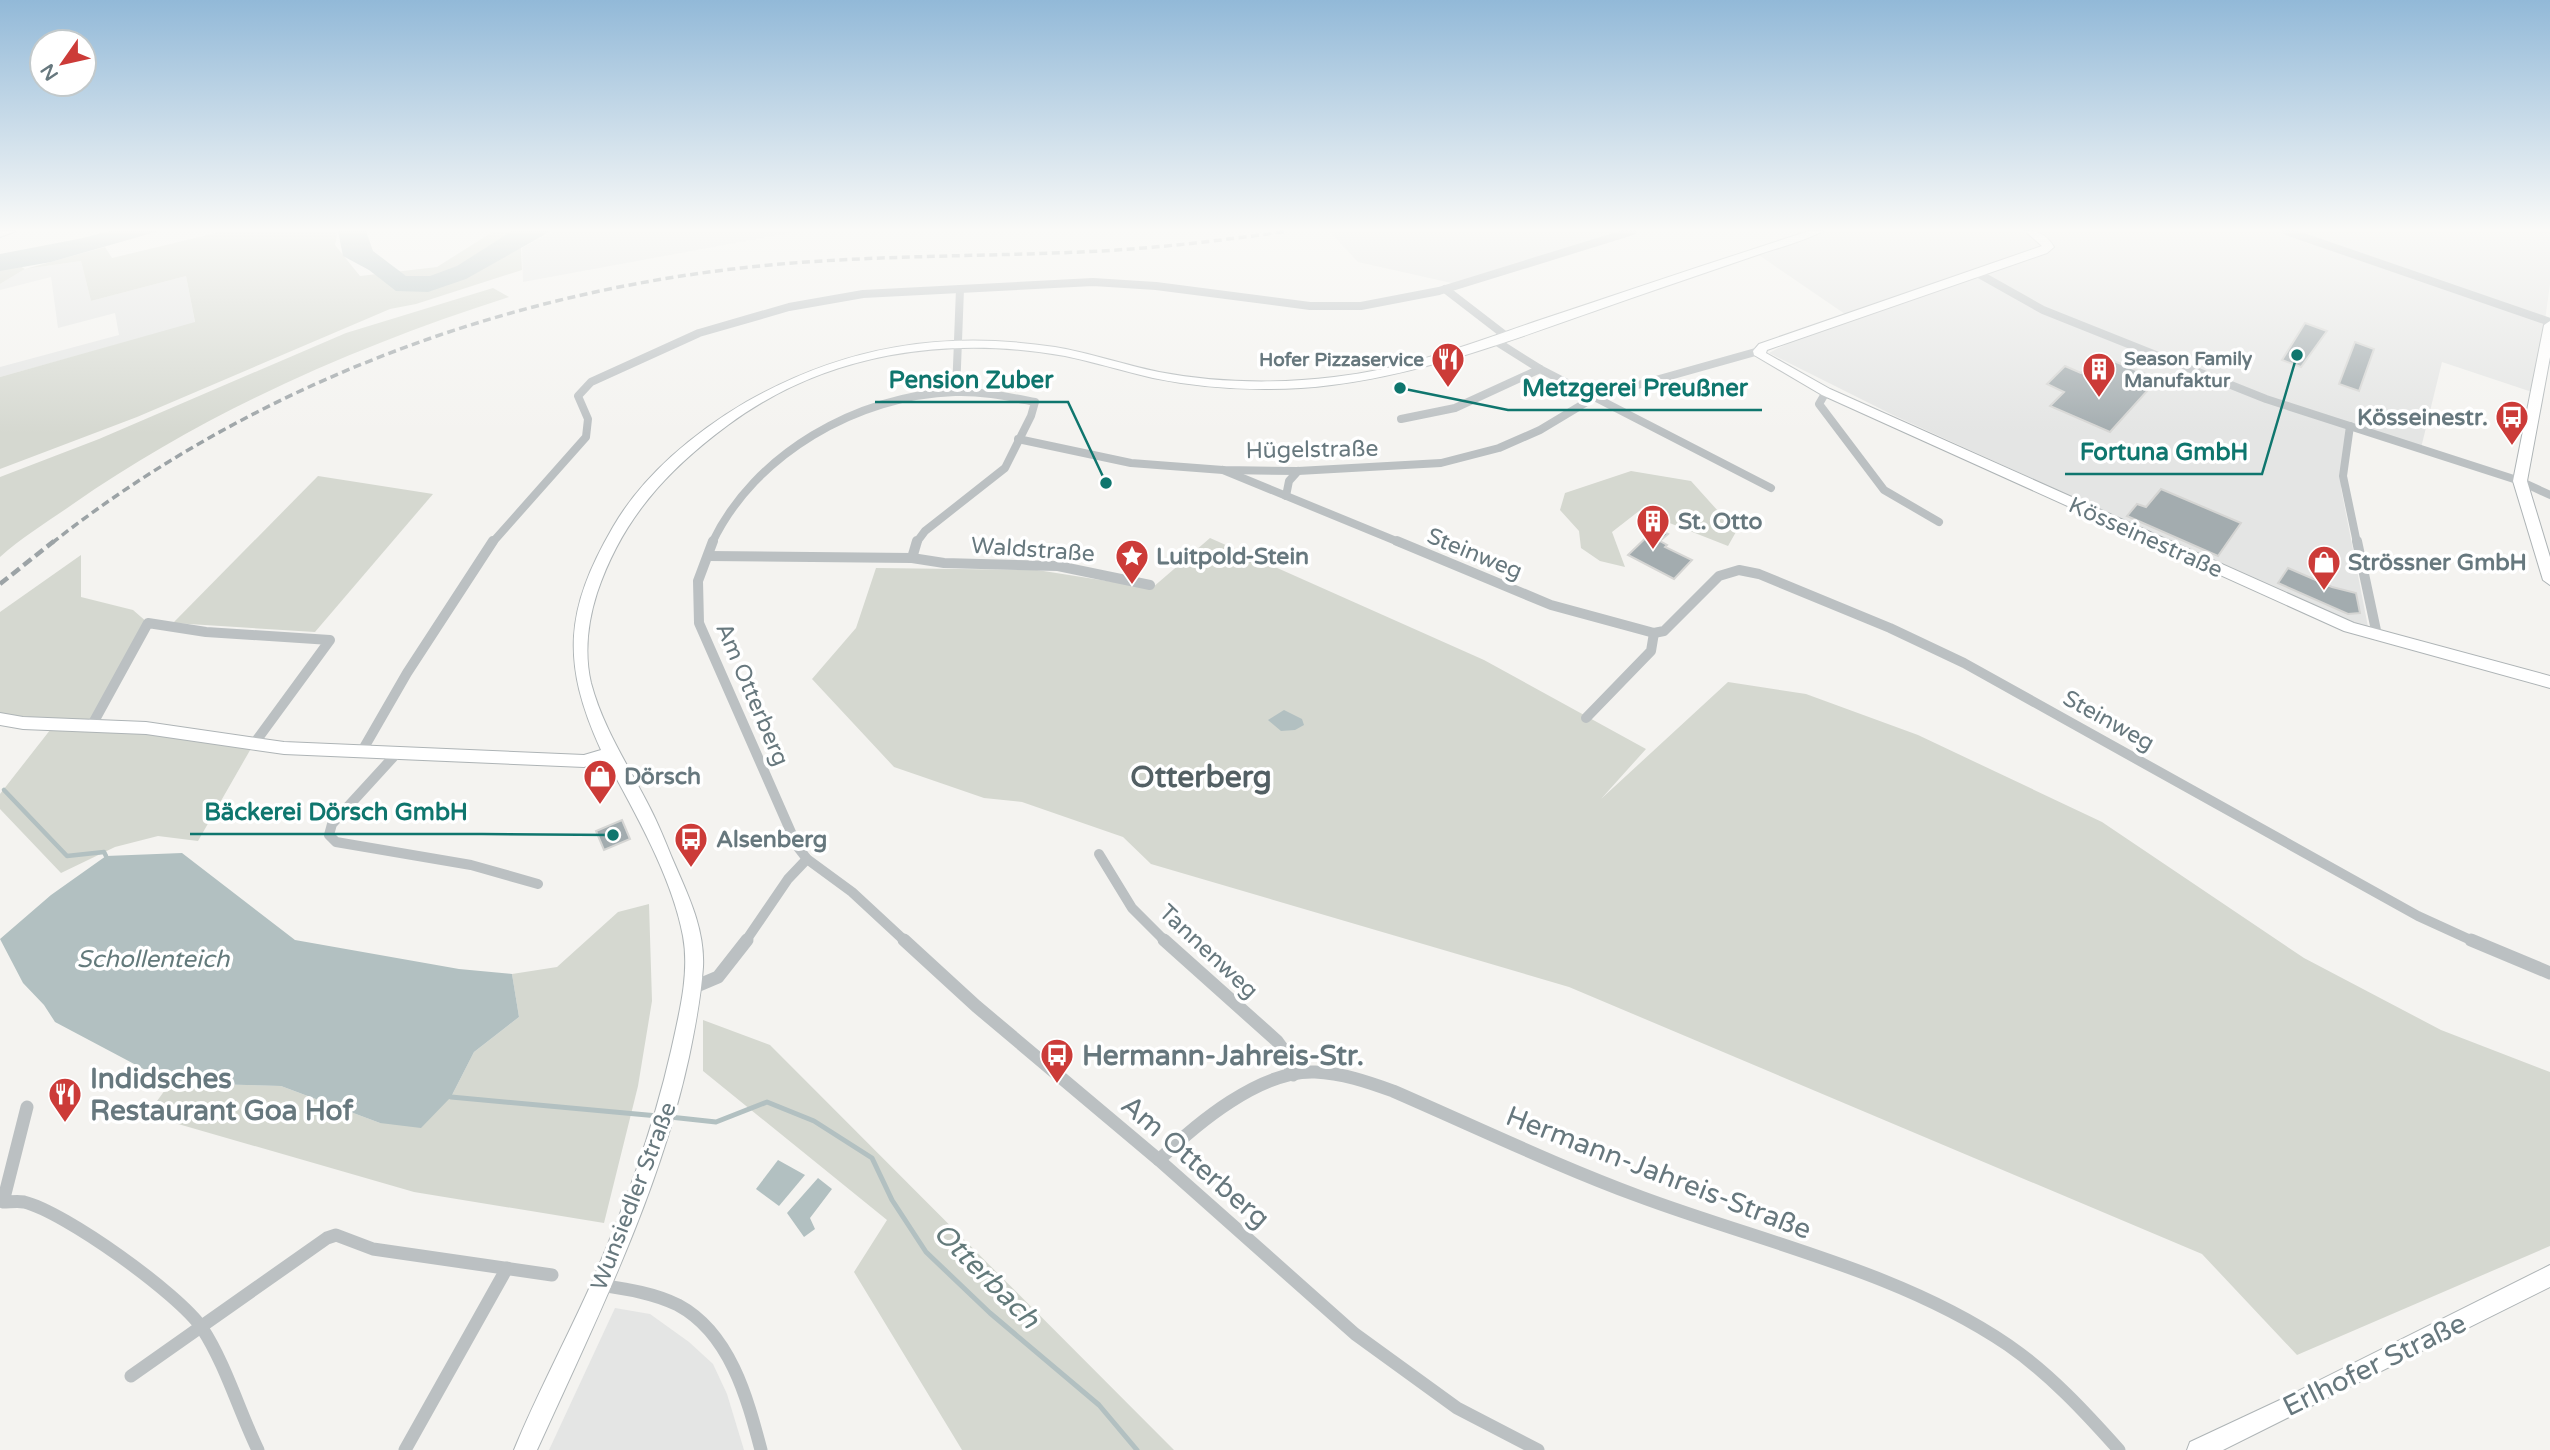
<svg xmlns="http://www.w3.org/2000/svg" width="2550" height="1450" font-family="'Varela Round',sans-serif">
<rect width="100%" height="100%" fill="#f4f3f0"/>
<g fill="#e4e5e4">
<polygon points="554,231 800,231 523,282 522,248"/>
<polygon points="1329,231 1624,231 1456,284 1358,262"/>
<polygon points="1804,231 2550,231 2550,284 2535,393 2442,362 2421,448 2351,426 2341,488 2369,632 1895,416 1769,353 1845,314 1750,249"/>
<polygon points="81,261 91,301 186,276 195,323 0,377 0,367 119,335 115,313 58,328 51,277 0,290 0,284 25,269"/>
<polygon points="615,1308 650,1314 689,1342 713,1364 727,1394 744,1450 549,1450"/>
</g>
<g fill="#d5d8d0">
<polygon points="224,231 338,231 335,245 360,276 437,267 494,231 520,231 522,270 416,304 390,309 137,417 0,469 0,377 195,322 186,276 91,301 81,261 25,269 0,284 0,255 25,269 105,247 112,258"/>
<path d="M493,288L509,297C356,346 205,412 73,504C49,521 22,537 0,557V477L99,439L346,333Z"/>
<polygon points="1631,471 1691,481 1718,511 1741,523 1728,546 1639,511 1612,532 1625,567 1600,561 1581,548 1579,531 1560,510 1565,493"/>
<polygon points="318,476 433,494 315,632 173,623"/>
<polygon points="1210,538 1484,660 1646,749 1601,799 1728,682 1806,694 1918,735 2102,822 2304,958 2441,1030 2550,1072 2550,1246 2297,1355 2202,1254 1569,987 1151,864 1123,837 1022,802 984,798 894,767 812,679 856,628 876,568 1037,570 1152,588"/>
<polygon points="81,555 81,597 133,610 148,623 93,724 253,745 198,841 158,836 115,847 61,873 0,809 0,794 54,725 0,719 0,612"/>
<polygon points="649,904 652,1001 638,1086 604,1223 414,1192 147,1115 170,1083 281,1086 380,1123 451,1097 474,1052 519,1017 512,974 557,967 618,912"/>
<polygon points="703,1020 770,1045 1174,1450 962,1450 854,1272 887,1220 703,1071"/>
</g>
<g fill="#b2c0c1">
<polygon points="109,231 159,231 51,262 0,271 0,254 83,238"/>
<polygon points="338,231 366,231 373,251 406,276 430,276 457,266 512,231 551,231 466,279 428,292 396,291 369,270 343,256"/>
<polygon points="1284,710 1302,719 1304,725 1295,730 1281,731 1268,720"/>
<polygon points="182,853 295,940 459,969 512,974 519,1017 474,1052 451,1097 421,1128 380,1123 281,1086 170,1083 55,1022 44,1005 23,983 0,939 51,895 106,856"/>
<polygon points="778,1160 805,1175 779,1206 756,1189"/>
<polygon points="818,1178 832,1189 810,1218 815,1229 804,1237 787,1213"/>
</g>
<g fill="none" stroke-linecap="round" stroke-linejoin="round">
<polyline stroke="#b2c0c1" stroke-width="4.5" points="4,790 67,856 104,852 106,856"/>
<g stroke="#b2c0c1" stroke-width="5">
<polyline points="451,1097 658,1116"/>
<polyline points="670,1117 716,1122 767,1102 814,1121 872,1158 892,1200 926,1252 990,1313 1099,1405 1137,1450"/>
</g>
</g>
<g fill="#a3acaf" stroke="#d5d5d3" stroke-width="2">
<polygon points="2305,323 2327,331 2301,367 2282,360"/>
<polygon points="2355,342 2374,349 2359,391 2339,384"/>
<polygon points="2099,355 2158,379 2110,432 2050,406 2064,392 2047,384 2065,366 2081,373"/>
<polygon points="2161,489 2241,523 2218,556 2127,516 2137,504 2146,507"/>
<polygon points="1656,528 1668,534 1660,541 1667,545 1665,547 1692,560 1674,579 1628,555"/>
<polygon points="2288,568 2332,587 2356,593 2360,613 2348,614 2278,583"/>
<polygon points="622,820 630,839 604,850 596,831"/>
</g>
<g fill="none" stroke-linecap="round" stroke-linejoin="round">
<defs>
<g id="secondary">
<polygon points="0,231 16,231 0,237"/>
<path d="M1809,231H1823C1804,241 1781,247 1760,254C1724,266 1688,279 1652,291C1539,329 1421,380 1301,388C1251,391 1202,388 1153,378C1123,371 1094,362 1065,356C947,335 825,353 728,425C666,471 622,519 597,593C588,621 584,653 591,683C603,728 628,765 649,806C658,823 665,841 672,858C687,893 705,928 703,967C701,997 695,1028 689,1057C659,1195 595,1322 537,1450H514C536,1396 564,1344 588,1291C622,1213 652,1135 671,1051C679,1014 690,974 683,936C672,877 635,813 607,761L584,767L284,754L146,734L23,729L0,725V713L23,717L146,722L284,742L584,755L601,750C561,662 565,610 613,527C643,475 695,432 746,402C845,346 943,330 1055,347C1091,353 1124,365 1159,372C1217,383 1276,384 1334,377C1406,369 1473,343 1540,320C1630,290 1719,260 1809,231Z"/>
<path d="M2025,231C2038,230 2047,235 2054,247L2047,253L1767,350L1766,353L1830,389L2354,623L2550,676V688L2344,631L1822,395L1754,355L1753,351L1759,344L2042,246Z"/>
<polygon points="2550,321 2550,357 2527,481 2550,557 2550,585 2543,580 2513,481 2544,325"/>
<polygon points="2550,1265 2550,1287 2223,1450 2187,1450 2190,1442 2282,1399"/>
</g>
</defs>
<use href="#secondary" stroke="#aeb4b6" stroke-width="2"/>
<g stroke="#bbc0c2" stroke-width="8">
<polyline points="2286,231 2550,322"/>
<polyline points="1979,274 2043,310 2266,399 2520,481 2550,495"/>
<polyline points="1445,289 1506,336"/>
<polyline points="1494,340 1540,369 1771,488"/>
<polyline points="956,392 960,289"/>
<polyline points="1826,392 1819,404 1884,490 1939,522"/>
<polyline points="1401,419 1455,408 1540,369"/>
<polyline points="2350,426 2343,476 2357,543"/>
<polyline points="1018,439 1131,463 1223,470 1298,471 1441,463 1499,448 1540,430 1595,397 1759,351"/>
<polyline points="1223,470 1401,543"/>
<polyline points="1286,496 1289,481 1298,471"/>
<polyline points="492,543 586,437 588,419 578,396 591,382 699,333 789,307 863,294 1093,282 1156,286 1310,306 1361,306 1439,291 1633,231"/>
<path d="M712,543C754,454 858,395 955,392C982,391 1009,397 1035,402L1031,416L1005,468L925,531L916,543"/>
</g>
<g stroke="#bbc0c2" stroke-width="10">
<polyline points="713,541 698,581 699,623 797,846 807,859 852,892 906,942"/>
<polyline points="1397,541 1551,605 1654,633 1664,631 1719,576 1739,570 1759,574 1890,628 1964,663 2418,916 2475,942"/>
<polyline points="2357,541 2377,635"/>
<polyline points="708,556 912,558 944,563 1058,566 1150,585"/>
<polyline points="912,558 917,541"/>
<polyline points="1586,718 1651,651 1654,633"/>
<polyline points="92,725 148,623 206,632 330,640 253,745"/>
<polyline points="362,751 407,673 493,541"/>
<polyline points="397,753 332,824 329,835 336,842 471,865 538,884"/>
<polyline points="1099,854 1132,908 1166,942"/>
<polyline points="745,942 788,879 807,859"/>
</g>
<g stroke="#bbc0c2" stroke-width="13">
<polyline points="904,940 976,1006 1159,1160 1355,1334 1457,1408 1538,1450"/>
<polyline points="1164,940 1277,1041 1285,1052 1293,1075"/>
<polyline points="2471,940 2550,973"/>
<polyline points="692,988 718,977 747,940"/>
<path d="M27,1107L3,1202C10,1202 18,1201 24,1202C65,1212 179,1294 202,1328C226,1365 239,1411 258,1450"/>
<path d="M1159,1160C1196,1124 1260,1070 1315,1072C1342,1073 1368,1082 1393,1091C1476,1127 1557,1166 1641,1197C1762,1242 1901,1272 2008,1345C2050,1374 2085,1412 2119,1450"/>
<path d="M600,1285C626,1289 654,1293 678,1305C730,1333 747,1397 761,1450"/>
<polyline points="131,1376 327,1238 336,1235 373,1249 552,1275"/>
<polyline points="405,1450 507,1268"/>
</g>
<use href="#secondary" fill="#fff" fill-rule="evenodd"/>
<path stroke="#9ca3a6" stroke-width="3.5" stroke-dasharray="8 4.5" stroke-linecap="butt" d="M52,543C249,388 493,296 741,268C853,255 967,257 1080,252C1150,249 1219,241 1288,231"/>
<polyline stroke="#9ca3a6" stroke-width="4.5" stroke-dasharray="10 5" stroke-linecap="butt" points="0,584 54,541"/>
</g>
<linearGradient id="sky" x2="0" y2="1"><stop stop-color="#92b9d8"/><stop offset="0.53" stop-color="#fafaf8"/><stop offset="1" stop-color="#fafaf8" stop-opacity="0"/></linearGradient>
<rect width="2550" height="434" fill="url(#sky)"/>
<defs>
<symbol id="restaurant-pin" viewBox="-11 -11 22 30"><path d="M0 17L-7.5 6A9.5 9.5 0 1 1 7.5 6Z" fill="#cc3b38" stroke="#fff"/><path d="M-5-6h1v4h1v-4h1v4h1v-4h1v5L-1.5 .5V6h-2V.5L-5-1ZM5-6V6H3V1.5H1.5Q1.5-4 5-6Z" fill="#fff"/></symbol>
<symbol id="building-pin" viewBox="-11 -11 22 30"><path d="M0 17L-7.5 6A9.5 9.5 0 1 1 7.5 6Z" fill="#cc3b38" stroke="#fff"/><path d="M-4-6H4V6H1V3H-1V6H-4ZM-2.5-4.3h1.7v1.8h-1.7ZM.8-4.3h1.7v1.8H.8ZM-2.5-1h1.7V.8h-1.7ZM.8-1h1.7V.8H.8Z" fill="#fff"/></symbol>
<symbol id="bus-pin" viewBox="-11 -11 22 30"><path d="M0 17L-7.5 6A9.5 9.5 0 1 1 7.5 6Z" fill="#cc3b38" stroke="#fff"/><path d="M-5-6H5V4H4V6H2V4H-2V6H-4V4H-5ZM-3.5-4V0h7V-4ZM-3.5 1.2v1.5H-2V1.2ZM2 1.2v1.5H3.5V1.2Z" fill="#fff"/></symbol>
<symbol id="sight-pin" viewBox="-11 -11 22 30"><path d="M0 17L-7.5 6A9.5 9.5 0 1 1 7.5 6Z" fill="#cc3b38" stroke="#fff"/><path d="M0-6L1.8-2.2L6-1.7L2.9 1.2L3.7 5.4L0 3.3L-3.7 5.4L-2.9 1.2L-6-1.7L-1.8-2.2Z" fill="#fff"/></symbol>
<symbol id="shop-pin" viewBox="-11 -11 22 30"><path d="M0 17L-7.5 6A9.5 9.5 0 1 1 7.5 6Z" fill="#cc3b38" stroke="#fff"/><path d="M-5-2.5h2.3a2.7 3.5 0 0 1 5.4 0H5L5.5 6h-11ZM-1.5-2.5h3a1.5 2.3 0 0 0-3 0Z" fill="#fff"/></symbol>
</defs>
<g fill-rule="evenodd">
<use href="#restaurant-pin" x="1429" y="340" width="38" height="52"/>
<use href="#building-pin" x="2080" y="350" width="38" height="52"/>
<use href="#bus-pin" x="2493" y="398" width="38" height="52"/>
<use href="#building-pin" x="1634" y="502" width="38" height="52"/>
<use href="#sight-pin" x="1113" y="537" width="38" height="52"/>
<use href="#shop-pin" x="2305" y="543" width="38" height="52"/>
<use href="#shop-pin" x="581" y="757" width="38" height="52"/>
<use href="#bus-pin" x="672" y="820" width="38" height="52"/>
<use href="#bus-pin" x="1038" y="1036" width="38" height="52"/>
<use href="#restaurant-pin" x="46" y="1075" width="38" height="52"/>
</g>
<g text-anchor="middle" stroke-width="7" stroke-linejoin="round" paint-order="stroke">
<g font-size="19" font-weight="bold" fill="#67787e" stroke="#fff" text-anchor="start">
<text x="2124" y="365">Season Family<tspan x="2124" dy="22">Manufaktur</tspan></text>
<text x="1424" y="366" text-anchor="end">Hofer Pizzaservice</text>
</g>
<g font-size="23" font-weight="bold" fill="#67787e" stroke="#fff" text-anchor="start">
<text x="2488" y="425" text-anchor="end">Kösseinestr.</text>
<text x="1678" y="529">St. Otto</text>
<text x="1156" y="564">Luitpold-Stein</text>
<text x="2348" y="570">Strössner GmbH</text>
<text x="624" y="784">Dörsch</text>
<text x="716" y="847">Alsenberg</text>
</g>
<g font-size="23" fill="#67787e" stroke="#fff">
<text transform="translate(1312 449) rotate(-1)" y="8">Hügelstraße</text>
<text transform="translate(2146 537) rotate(24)" y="8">Kösseinestraße</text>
<text transform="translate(1033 549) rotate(4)" y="8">Waldstraße</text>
<text transform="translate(1475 553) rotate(22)" y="8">Steinweg</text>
<text transform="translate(753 694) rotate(67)" y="8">Am Otterberg</text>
<text transform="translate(2109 720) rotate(29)" y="8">Steinweg</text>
<text transform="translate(1209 951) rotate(43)" y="8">Tannenweg</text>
<text transform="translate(633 1196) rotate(-69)" y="8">Wunsiedler Straße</text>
</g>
<g font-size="24" font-style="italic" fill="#637a7b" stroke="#fff">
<text x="153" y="967">Schollenteich</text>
</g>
<g font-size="28" font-weight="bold" fill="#67787e" stroke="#fff" text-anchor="start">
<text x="1082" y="1065">Hermann-Jahreis-Str.</text>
<text x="90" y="1088">Indidsches<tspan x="90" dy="32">Restaurant Goa Hof</tspan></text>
</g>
<g font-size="28" fill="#67787e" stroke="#fff">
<text transform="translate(1196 1161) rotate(41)" y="10">Am Otterberg</text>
<text transform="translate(1659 1172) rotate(21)" y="10">Hermann-Jahreis-Straße</text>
<text transform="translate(2374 1364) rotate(-26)" y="10">Erlhofer Straße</text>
</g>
<g font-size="28" font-style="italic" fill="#637a7b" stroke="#fff">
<text transform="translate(987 1275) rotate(45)" y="10">Otterbach</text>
</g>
<g font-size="30" font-weight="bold" fill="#536064" stroke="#fff">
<text x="1201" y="787">Otterberg</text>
</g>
</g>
<path fill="none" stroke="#0f766e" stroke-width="2.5" d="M1106 483L1068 402H875M1400 388L1508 410H1762M2297 355L2262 474H2065M613 835L482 834H190"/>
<g fill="#0f766e" stroke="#fff" stroke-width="2.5">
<circle cx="1106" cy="483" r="7"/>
<circle cx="1400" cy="388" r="7"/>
<circle cx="2297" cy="355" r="7"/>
<circle cx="613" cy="835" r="7"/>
</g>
<g font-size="24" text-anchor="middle" font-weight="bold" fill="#0f766e" stroke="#fff" stroke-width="7" stroke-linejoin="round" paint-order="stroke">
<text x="971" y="388">Pension Zuber</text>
<text x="1635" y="396">Metzgerei Preußner</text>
<text x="2164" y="460">Fortuna GmbH</text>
<text x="336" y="820">Bäckerei Dörsch GmbH</text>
</g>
<g transform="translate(63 63) rotate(236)"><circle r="33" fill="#ffffff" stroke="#c2c9cb" stroke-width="2"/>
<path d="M0-5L12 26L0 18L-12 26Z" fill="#cc3b38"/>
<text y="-10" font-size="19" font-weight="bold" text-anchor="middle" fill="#67787e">N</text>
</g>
</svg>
